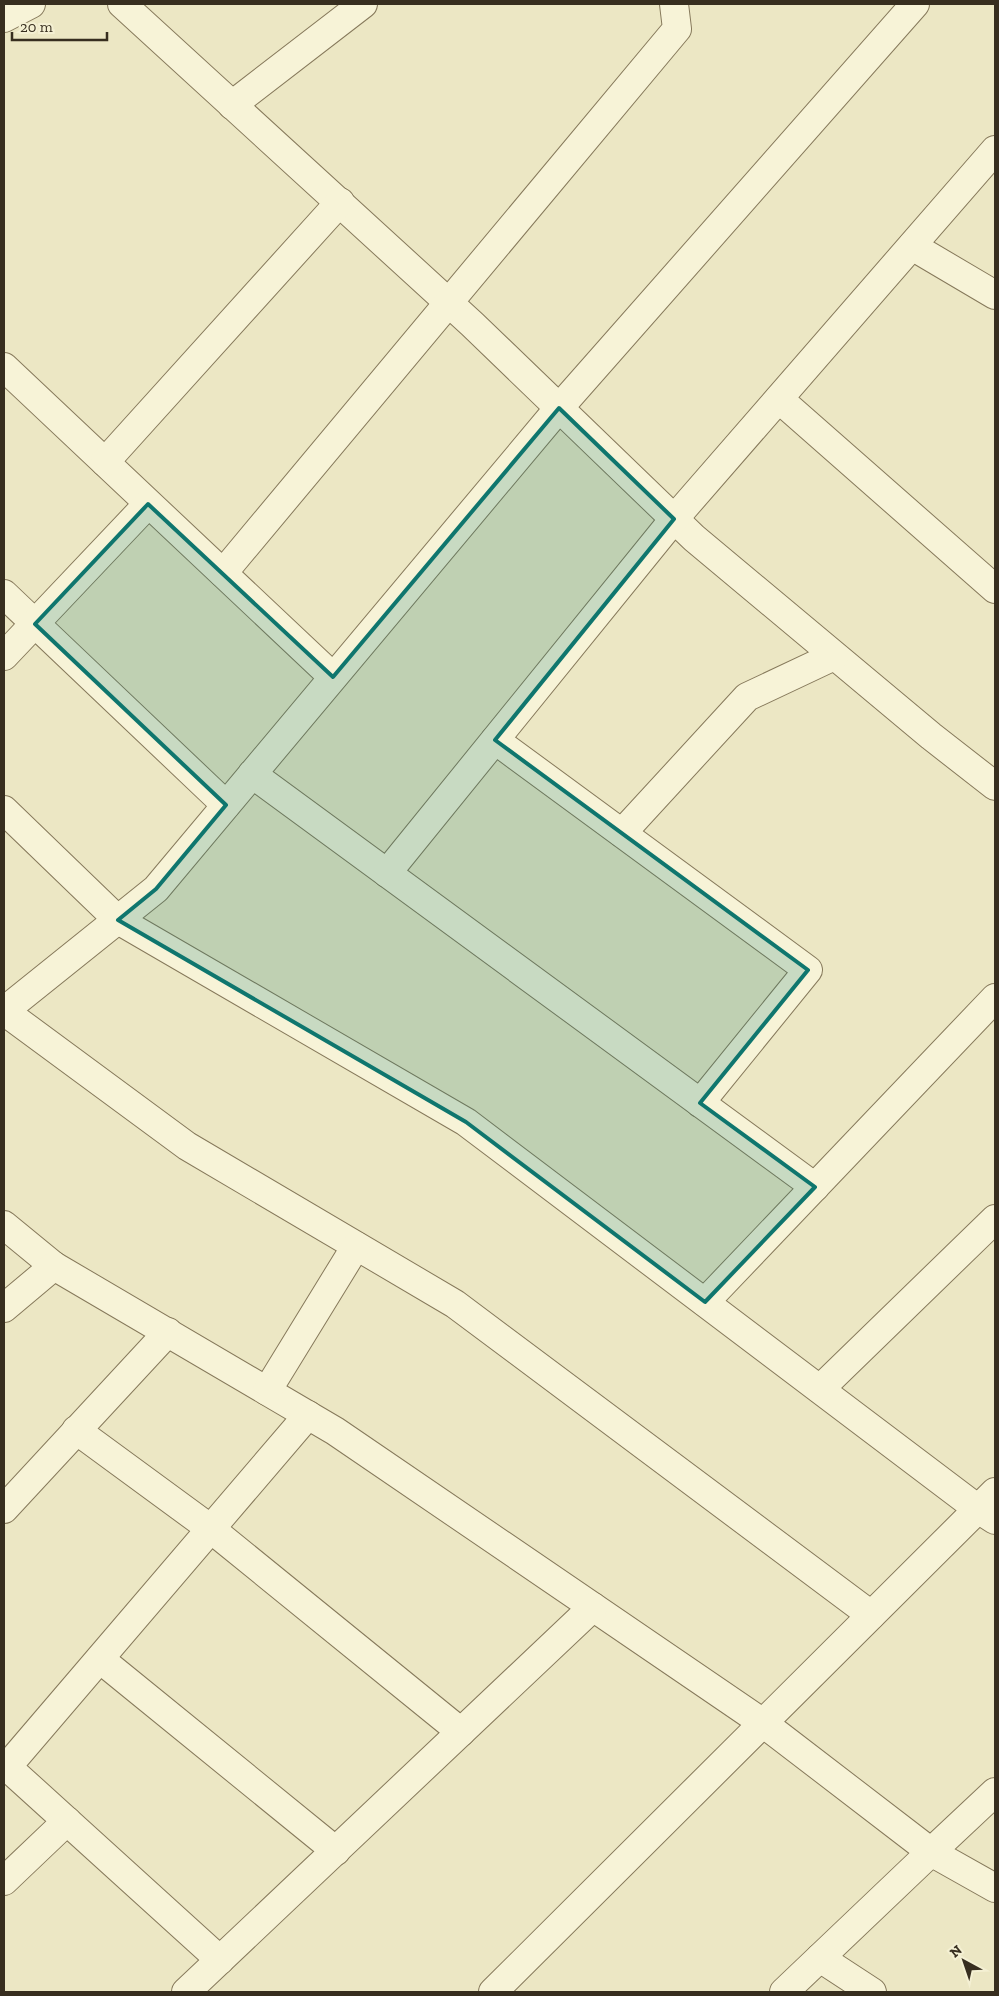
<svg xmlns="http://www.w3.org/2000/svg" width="999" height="1996" font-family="'Zilla Slab',serif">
<rect width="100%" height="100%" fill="#ece7c4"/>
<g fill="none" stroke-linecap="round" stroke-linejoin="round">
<defs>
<g id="street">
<polyline points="122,4 472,324 694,538 931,736 995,786"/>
<polyline points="4,18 31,4"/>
<polyline points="232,105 363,4"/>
<polyline points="912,246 995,295"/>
<polyline points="4,367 333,677"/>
<polyline points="779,399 995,589"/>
<polyline points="105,462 340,202"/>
<polyline points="223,573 677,29 674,4"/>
<polyline points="4,594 226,805"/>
<polyline points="4,656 148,504"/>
<polyline points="495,740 808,970 700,1103"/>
<polyline points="252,774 815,1187"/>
<polyline points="4,810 118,920 466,1122 978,1509 995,1520"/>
<polyline points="622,833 747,697 834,656"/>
<polyline points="387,873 674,519 995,150"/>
<polyline points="4,1011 156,889 559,408 915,4"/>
<polyline points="4,1011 187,1146 455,1304 871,1615"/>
<polyline points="4,1225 54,1266 335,1431 763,1723 931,1852 995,1792"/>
<polyline points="705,1302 995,998"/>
<polyline points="4,1308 54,1266"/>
<polyline points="820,1389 995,1219"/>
<polyline points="267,1391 356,1246"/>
<polyline points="76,1430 211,1529 461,1732"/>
<polyline points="4,1509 168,1332"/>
<polyline points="100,1659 336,1851"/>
<polyline points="4,1764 220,1960"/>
<polyline points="7,1767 308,1415"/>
<polyline points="4,1881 67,1821"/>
<polyline points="820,1958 872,1992"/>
<polyline points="186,1992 593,1607"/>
<polyline points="493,1992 995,1492"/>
<polyline points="784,1992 931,1852 995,1888"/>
</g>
</defs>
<use href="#street" stroke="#86795b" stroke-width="30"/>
<use href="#street" stroke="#f7f3d7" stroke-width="28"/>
</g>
<path fill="#0f766e" fill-opacity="0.2" stroke="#0f766e" stroke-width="4" stroke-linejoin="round" d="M559,408L674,519L495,740L808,970L700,1103L815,1187L705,1302L466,1122L118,920L156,889L226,805L35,624L148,504L333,677Z"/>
<rect width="999" height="1996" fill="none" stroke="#372e1f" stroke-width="10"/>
<g transform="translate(964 1961) rotate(320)" stroke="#f4f0d3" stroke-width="4" paint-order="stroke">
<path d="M0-4L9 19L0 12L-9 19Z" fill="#372e1f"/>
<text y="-8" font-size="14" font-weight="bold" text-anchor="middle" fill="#372e1f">N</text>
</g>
<path d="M12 32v8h95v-8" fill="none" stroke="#372e1f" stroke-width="2.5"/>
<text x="20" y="32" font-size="15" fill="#372e1f" stroke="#f4f0d3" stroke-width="4" paint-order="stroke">20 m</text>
</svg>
